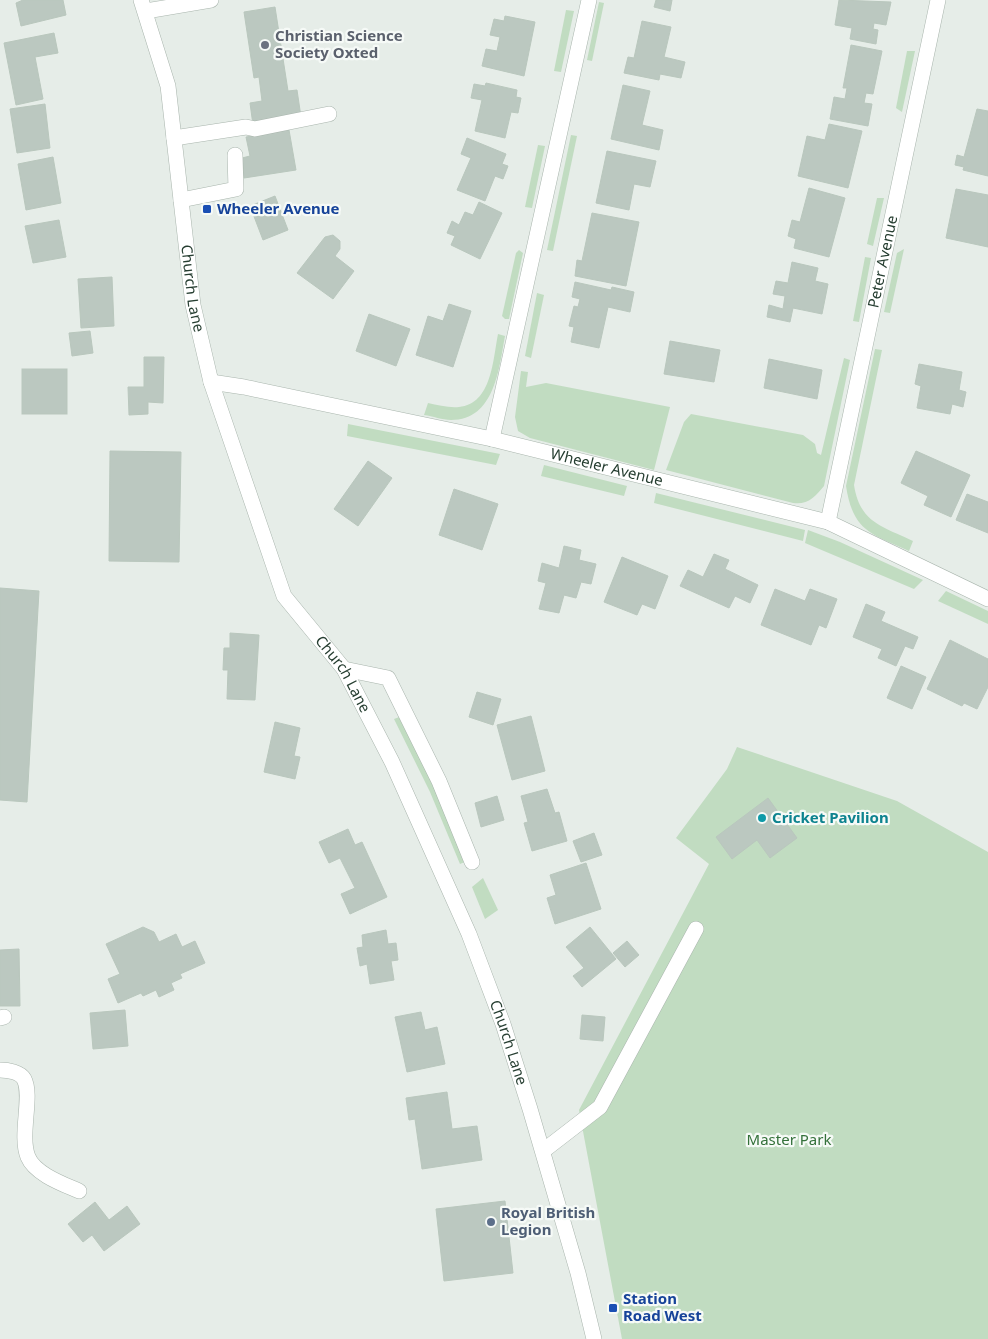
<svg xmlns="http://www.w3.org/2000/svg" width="988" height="1339" font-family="'Noto Sans',sans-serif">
<rect width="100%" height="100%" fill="#e6ede8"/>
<g fill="#c1dcc1">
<polygon points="599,2 604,3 592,61 587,60"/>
<polygon points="566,10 574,11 561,72 554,71"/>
<polygon points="907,51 915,51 902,112 896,108"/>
<polygon points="571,135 577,136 553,251 547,250"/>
<polygon points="538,145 545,146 532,208 525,207"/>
<polygon points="877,198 884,198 873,246 867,244"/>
<polygon points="904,249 890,313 884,312 897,253"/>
<polygon points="519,250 523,253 509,319 505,319 502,316 516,253"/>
<polygon points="865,257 871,258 859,322 853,321"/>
<polygon points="537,293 544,295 531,358 525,356"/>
<path d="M498,334L505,336C499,368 495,420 451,420C442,420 433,416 424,415L428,403C438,405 449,408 459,407C492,404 493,359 498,334Z"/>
<path d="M875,349L882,350L854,485C860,523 882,526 913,541L909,551C872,534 853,532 846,486Z"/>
<path d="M844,358L850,360L824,486C815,497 808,505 793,503L666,470L684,422L691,414L803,435L815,444L817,453L821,455Z"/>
<polygon points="521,371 528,372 526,387 546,383 670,407 654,470 530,438 518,431 515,417"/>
<polygon points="348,424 500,454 496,465 347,436"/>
<polygon points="544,465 627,486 624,496 541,476"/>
<polygon points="656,493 805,530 803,541 654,503"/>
<polygon points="808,530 840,542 923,580 914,589 805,543"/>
<polygon points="946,591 988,611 988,624 938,601"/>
<polygon points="402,716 467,861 460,864 430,792 394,719"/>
<polygon points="737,747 897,801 988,852 988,1339 622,1339 579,1110 709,864 676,838 727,769"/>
<polygon points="483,878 498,910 485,919 472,887"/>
</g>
<g fill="#bbc8c0" stroke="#b9c7bd">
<polygon points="23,0 63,0 66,15 21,26 16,3"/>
<polygon points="656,0 672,0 670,11 654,7"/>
<polygon points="839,0 891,2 886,25 874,23 873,29 878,30 876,44 850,39 852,28 835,25"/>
<polygon points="275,7 288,91 297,90 301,117 253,125 250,103 262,101 259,77 254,78 244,12"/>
<polygon points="505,16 535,22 524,76 482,66 486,49 497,51 500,37 490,35 494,19 504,21"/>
<polygon points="642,21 671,27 664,57 685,62 681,78 660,74 659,80 624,73 628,57 634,58"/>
<polygon points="54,33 58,53 35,57 43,99 16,105 4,43"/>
<polygon points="851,45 882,51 873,94 866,93 864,103 872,104 868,126 830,119 834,97 845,99 847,88 843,88"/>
<polygon points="486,83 517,90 516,97 521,98 518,113 511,112 505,138 475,131 482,100 471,98 474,84 485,86"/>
<polygon points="623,85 650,91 642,125 663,130 659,150 611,139"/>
<polygon points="45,104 50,148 17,153 10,109"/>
<polygon points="977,109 988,111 988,176 963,170 964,167 955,165 957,155 964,157"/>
<polygon points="829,124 862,131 848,188 798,176 807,136 825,140"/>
<polygon points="289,130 296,170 244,178 242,158 250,156 246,137"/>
<polygon points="467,138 506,154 502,164 508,166 503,179 495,176 485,201 457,190 471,158 461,154"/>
<polygon points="607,151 656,161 650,187 634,184 629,210 596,203"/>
<polygon points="53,157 61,203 26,210 18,164"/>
<polygon points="809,188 845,198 829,257 794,248 796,239 788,236 792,220 800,222"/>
<polygon points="956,189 988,195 988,247 946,238"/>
<polygon points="275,196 288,230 263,240 250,206"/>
<polygon points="479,202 502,213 480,259 451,245 455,236 447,233 452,221 459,225 465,212 473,215"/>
<polygon points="592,213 639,222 626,286 575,276 577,260 582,261"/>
<polygon points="59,220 66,257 33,263 25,226"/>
<polygon points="333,235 340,241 340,249 335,256 354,271 333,299 297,273 325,237"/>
<polygon points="792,262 818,268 815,281 828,284 822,314 793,308 790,322 767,317 769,305 783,309 785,296 773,294 776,281 788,283"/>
<polygon points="112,277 114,326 81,328 78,279"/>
<polygon points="575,282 611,290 612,287 634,292 630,312 608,307 599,348 571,342 574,327 569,326 574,306 578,307 580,299 572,297"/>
<polygon points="449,304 471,311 453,367 416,355 428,316 443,321"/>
<polygon points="369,314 410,329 396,366 356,351"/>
<polygon points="90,331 93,353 72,356 69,333"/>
<polygon points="670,341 720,350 714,382 664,374"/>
<polygon points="144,357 164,357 163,403 148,402 148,414 129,415 128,387 144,387"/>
<polygon points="769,359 822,370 817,399 764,388"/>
<polygon points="919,364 962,372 959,390 966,392 963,407 952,404 950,414 917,408 921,386 915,384"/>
<rect x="22" y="369" width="45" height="45"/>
<polygon points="110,451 181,452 179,562 109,561"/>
<polygon points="916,451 970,475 951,517 924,505 928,496 901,483"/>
<polygon points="368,461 392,478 358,526 334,509"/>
<polygon points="454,489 498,504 482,550 439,535"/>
<polygon points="967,494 988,502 988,533 956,520"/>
<polygon points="564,546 581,550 579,560 596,564 591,584 581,582 576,598 564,595 559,613 539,609 546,583 538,581 542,563 559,568"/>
<polygon points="714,554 729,560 725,569 758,585 750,603 735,596 729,608 680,586 688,570 703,577"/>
<polygon points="622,557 668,576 655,609 642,604 637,615 604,602"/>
<polygon points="0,588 39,591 27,802 0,800"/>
<polygon points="775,589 805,601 810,589 837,599 826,628 819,625 811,645 761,625"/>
<polygon points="866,604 885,612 881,621 918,637 913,649 905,646 896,666 878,658 882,649 853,637"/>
<polygon points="230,633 259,635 255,700 227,699 228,670 223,670 224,648 230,648"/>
<polygon points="950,640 988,659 988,687 977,709 964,703 962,706 927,689"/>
<polygon points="901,666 926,677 912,709 887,698"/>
<polygon points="477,692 501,699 493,725 469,717"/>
<polygon points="531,716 545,771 512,780 497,725"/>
<polygon points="275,722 300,728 294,756 300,757 295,779 264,772"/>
<polygon points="547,789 555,813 559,812 567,841 532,851 524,823 528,822 521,796"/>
<polygon points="497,796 504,820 481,827 475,803"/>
<polygon points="768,798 797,838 770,858 757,840 732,859 716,837"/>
<polygon points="348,829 355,845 362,842 387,897 350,914 341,894 355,888 340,858 329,863 319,842"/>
<polygon points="594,833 602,855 581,862 573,841"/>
<polygon points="586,863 601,909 555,924 547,898 556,895 550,875"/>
<polygon points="143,927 154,932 159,942 176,934 182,947 195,941 205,963 180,974 182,978 171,983 174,990 159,997 156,990 143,996 141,993 118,1003 108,979 120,974 106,944"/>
<polygon points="590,927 616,959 582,987 573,976 584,968 566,947"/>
<polygon points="386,930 388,944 396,943 398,960 391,961 394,980 370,984 367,964 360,966 357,948 363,947 362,935"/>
<polygon points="627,941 639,955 625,967 613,953"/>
<polygon points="19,949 20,1006 0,1006 0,950"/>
<polygon points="125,1010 128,1046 93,1049 90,1013"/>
<polygon points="421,1012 425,1030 437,1027 445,1064 407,1072 395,1017"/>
<polygon points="582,1015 605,1017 603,1041 580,1039"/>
<polygon points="447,1092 452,1129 477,1126 482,1160 422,1169 415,1119 409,1120 406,1098"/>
<polygon points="505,1201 513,1273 444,1281 436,1209"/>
<polygon points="95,1202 109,1220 127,1206 140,1224 104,1251 92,1235 83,1242 68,1224"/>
</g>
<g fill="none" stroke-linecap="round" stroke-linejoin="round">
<defs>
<g id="minor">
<path id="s1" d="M141,0L168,86L193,305L211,382L284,596L344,669L392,762L469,934L503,1024L530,1109L578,1273L594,1339"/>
<polyline points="146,11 211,0"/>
<polyline points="174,138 246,127 255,129 329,114"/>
<polyline points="181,200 236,189 235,155"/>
<path id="s2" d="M211,382L244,387L492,439L828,522L988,599"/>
<polyline points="492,439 589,0"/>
<path id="s3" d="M828,522L938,0"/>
<polyline points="344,669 388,678 439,781 472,862"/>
<polyline points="0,1018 4,1017"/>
<path d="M0,1070C8,1070 20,1072 24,1079C33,1096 19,1135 28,1157C35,1174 63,1184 79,1191"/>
<polyline points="543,1151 600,1107 696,929"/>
</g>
</defs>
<use href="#minor" stroke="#a9b5ad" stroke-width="16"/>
<use href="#minor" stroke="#fff" stroke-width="15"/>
</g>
<circle fill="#6b7280" stroke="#f6faf7" stroke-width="2" cx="265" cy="45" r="5"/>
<g fill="#1a4fb4" stroke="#f6faf7" stroke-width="2">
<rect x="202" y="204" width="10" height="10" rx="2.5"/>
<rect x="608" y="1303" width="10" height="10" rx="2.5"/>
</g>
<circle fill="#0f9aa8" stroke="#f6faf7" stroke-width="2" cx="762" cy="818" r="5"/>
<circle fill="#5c6f8a" stroke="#f6faf7" stroke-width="2" cx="491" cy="1222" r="5"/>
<g text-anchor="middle" stroke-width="4.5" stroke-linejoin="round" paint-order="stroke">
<g font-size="15" font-weight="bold" fill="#5b616d" stroke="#f6faf7" text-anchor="start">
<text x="275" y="41">Christian Science<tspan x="275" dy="17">Society Oxted</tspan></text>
</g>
<g font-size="15" font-weight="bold" fill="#164399" stroke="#f6faf7" text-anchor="start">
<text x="217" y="214">Wheeler Avenue</text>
<text x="623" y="1304">Station<tspan x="623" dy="17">Road West</tspan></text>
</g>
<g font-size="15" fill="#263e31" stroke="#f6faf7">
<text dy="5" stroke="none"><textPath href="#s3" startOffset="266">Peter Avenue</textPath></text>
<text dy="5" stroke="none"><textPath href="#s1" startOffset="294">Church Lane</textPath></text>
<text dy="5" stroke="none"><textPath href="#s2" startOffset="405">Wheeler Avenue</textPath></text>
<text dy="5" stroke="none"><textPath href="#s1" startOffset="714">Church Lane</textPath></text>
<text dy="5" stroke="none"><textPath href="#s1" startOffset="1119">Church Lane</textPath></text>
</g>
<g font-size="15" font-weight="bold" fill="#0d838f" stroke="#f6faf7" text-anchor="start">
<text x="772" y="823">Cricket Pavilion</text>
</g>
<g font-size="15" fill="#34713a" stroke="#f6faf7">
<text x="789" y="1145">Master Park</text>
</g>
<g font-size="15" font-weight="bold" fill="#4e5e75" stroke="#f6faf7" text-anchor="start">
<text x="501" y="1218">Royal British<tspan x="501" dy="17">Legion</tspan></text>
</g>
</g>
</svg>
